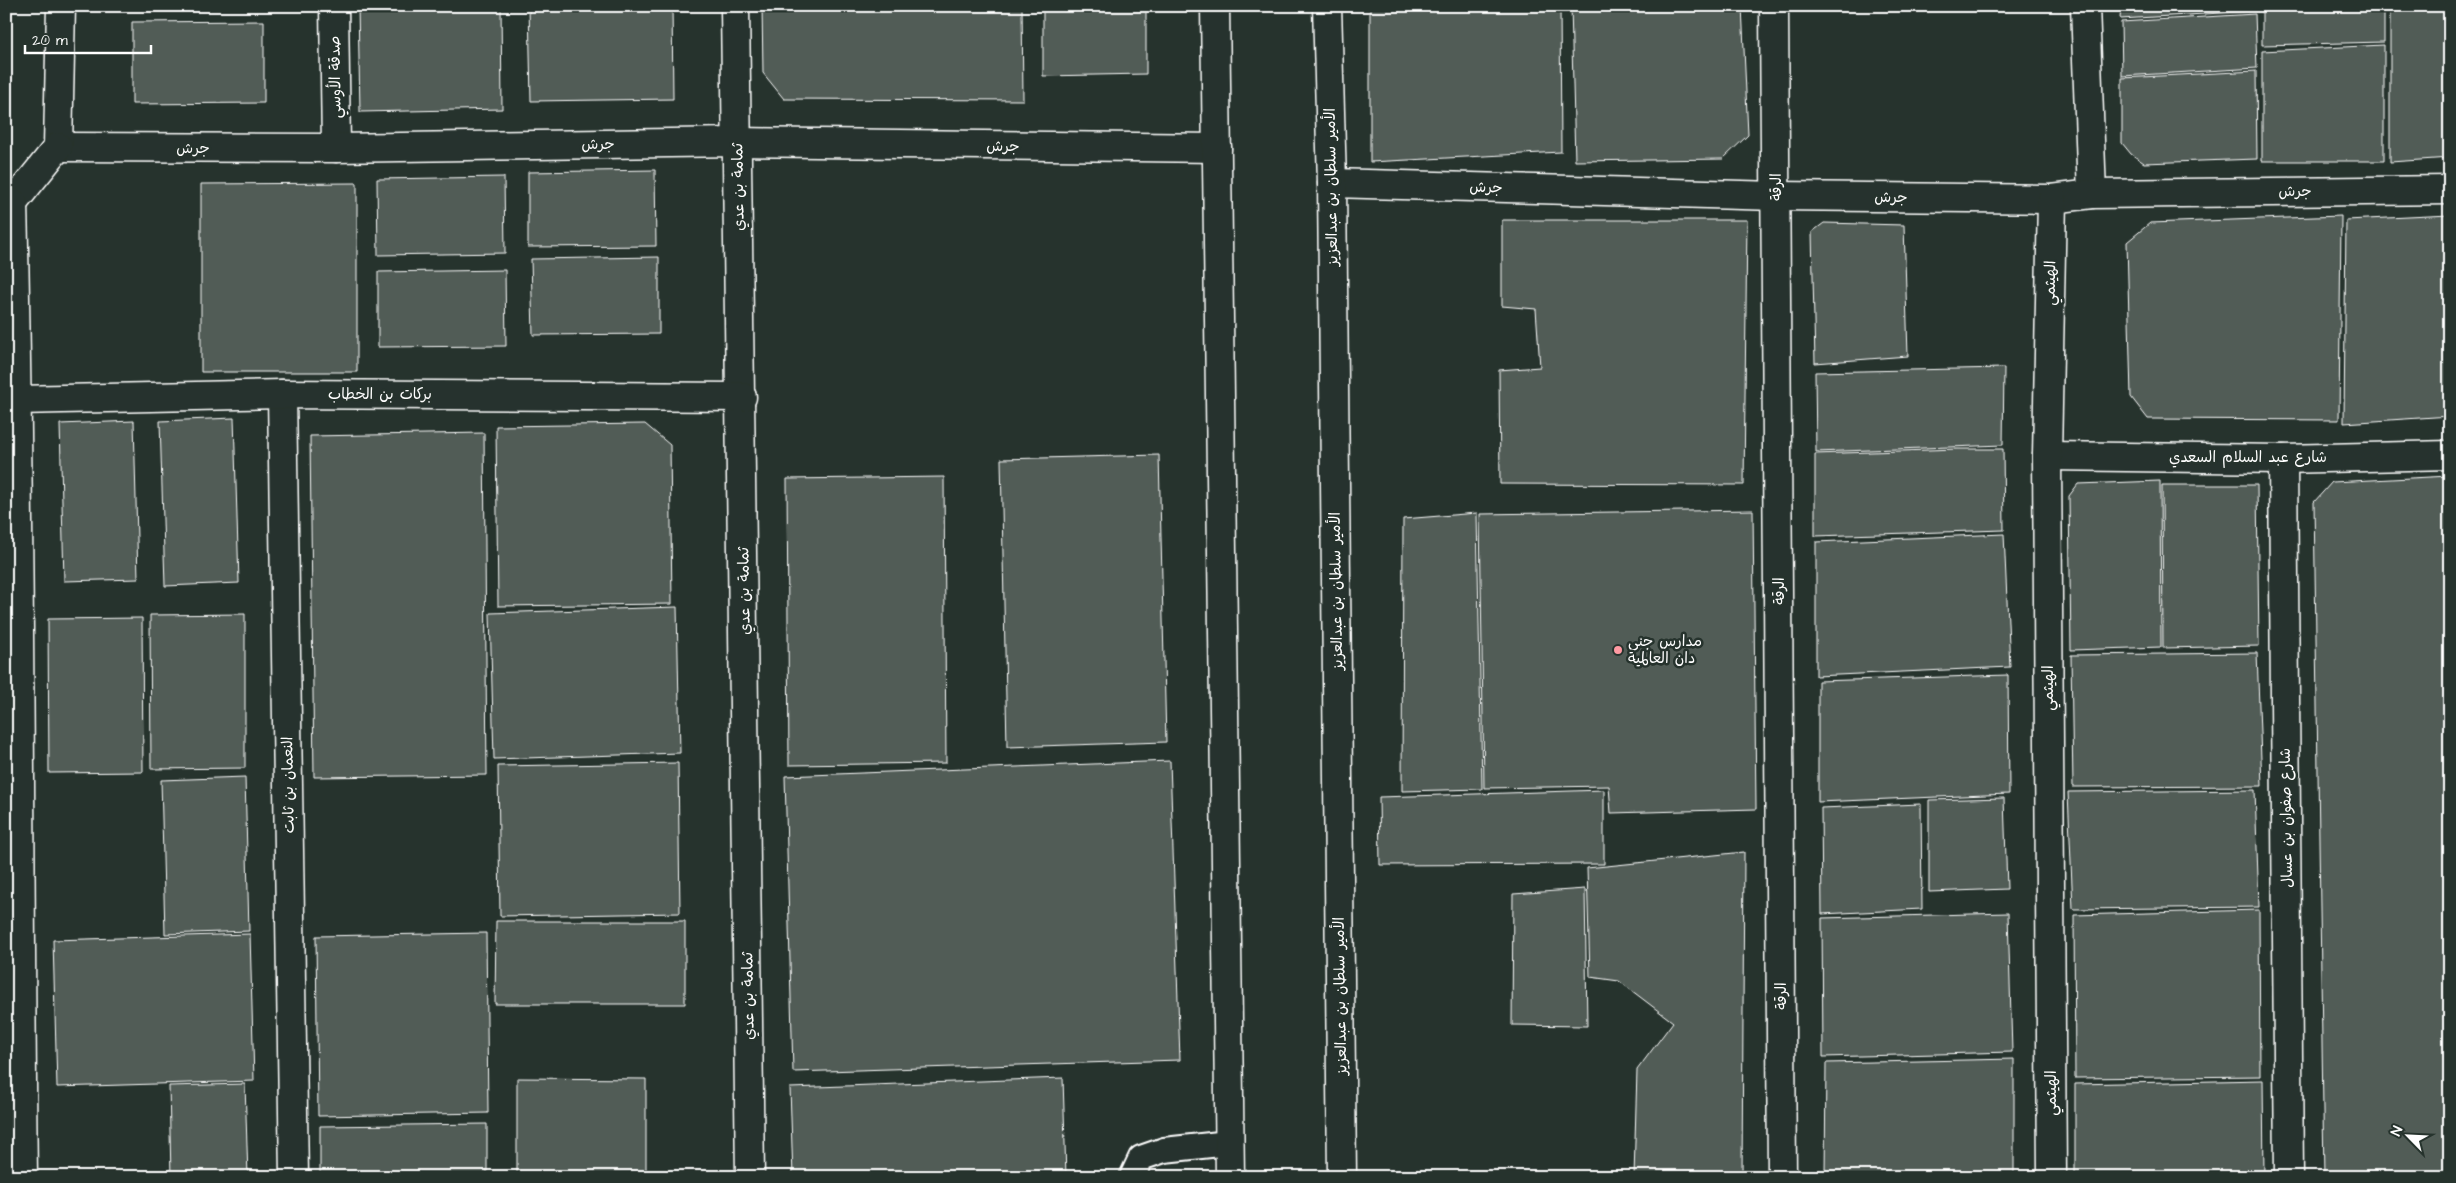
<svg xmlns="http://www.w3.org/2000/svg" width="2456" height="1183" font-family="'Architects Daughter','Playpen Sans Arabic',sans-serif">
<rect width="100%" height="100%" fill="#26332d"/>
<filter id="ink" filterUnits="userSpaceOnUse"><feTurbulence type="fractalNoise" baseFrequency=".02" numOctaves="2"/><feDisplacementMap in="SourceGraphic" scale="10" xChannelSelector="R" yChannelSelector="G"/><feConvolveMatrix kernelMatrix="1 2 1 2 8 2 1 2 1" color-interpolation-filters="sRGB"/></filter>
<g filter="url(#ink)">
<g fill="#515c57" stroke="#fff">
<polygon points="358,6 501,6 502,109 360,112"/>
<polygon points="529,6 672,6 673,99 531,101"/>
<polygon points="762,6 1022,6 1023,100 784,99 763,73"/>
<polygon points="1043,6 1146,6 1146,74 1043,76"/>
<polygon points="1370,6 1560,6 1561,152 1370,162"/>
<polygon points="1571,6 1742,6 1748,135 1723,159 1575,161"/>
<polygon points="2121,6 2255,6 2255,11 2120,19"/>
<polygon points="2262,6 2384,6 2384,42 2262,45"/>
<polygon points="2390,6 2450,6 2450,158 2390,162"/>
<polygon points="2255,14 2257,68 2122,76 2121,22"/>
<polygon points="264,21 264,103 132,104 132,22"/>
<polygon points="2384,45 2384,161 2262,161 2262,51"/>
<polygon points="2256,71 2257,159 2144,163 2131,154 2122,143 2122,78"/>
<polygon points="655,170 656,246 528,247 528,172"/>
<polygon points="504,177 505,253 378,255 377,179"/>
<polygon points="357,183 357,372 201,372 201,184"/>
<polygon points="2450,215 2450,416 2344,423 2346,220"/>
<polygon points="2341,216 2339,420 2148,419 2131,397 2127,242 2150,223"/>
<polygon points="1502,220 1747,220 1744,485 1500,484 1499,370 1540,367 1536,309 1502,306"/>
<polygon points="1824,223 1904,225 1908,356 1815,363 1812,232"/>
<polygon points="659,257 659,334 533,335 531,259"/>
<polygon points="505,270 506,346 378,347 378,272"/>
<polygon points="2004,368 2003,445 1816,452 1815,372"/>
<polygon points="234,418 239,583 165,586 160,421"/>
<polygon points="134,421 138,579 64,581 60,424"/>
<polygon points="645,424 670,445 672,604 498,606 496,426"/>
<polygon points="484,433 487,775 314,777 310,436"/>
<polygon points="1957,449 2003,449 2004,530 1815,536 1815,454"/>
<polygon points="1159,455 1166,742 1007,747 1001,459"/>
<polygon points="2450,476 2450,1177 2324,1177 2314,502 2332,482"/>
<polygon points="944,477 946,763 789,765 787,479"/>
<polygon points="2160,481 2161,647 2071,650 2069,496 2078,484"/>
<polygon points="2162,485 2257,485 2259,646 2163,648"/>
<polygon points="1753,510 1756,809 1611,813 1609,786 1484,788 1480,514"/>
<polygon points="1477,513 1482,789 1402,791 1403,519"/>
<polygon points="2004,534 2010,667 1816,676 1816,542"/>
<polygon points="677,607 680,753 494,759 490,613"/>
<polygon points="245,614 245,768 151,769 150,615"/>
<polygon points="142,618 143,772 49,773 48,619"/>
<polygon points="2257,653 2262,786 2073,787 2071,655"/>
<polygon points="2008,675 2009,794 1818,802 1818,681"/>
<polygon points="1170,761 1180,1060 793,1072 785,776"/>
<polygon points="678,763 680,913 500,916 498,766"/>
<polygon points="245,777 249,931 165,934 161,780"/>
<polygon points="1604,790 1604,864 1380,865 1379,797"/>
<polygon points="2255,790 2259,907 2073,909 2068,792"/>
<polygon points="2004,798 2007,889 1929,892 1929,800"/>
<polygon points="1921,804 1922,909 1822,914 1821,808"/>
<polygon points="1744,852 1742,1177 1634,1177 1637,1070 1673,1022 1619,981 1590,977 1587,868"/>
<polygon points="1585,889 1587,1026 1512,1025 1513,894"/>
<polygon points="2259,910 2260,1076 2075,1078 2074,915"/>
<polygon points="2008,913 2012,1052 1823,1057 1822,918"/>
<polygon points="496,921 685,921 685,1004 495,1004"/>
<polygon points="486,933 488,1113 318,1116 316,936"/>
<polygon points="250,934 254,1081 57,1087 53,940"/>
<polygon points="2014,1059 2014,1177 1825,1177 1826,1063"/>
<polygon points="517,1078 646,1079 646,1177 517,1177"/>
<polygon points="1063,1078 1066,1177 793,1177 790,1088"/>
<polygon points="2263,1080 2264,1177 2075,1177 2075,1084"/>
<polygon points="245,1084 248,1177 171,1177 169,1086"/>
<polygon points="487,1124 487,1177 320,1177 320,1126"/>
</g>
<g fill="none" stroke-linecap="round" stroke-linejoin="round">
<defs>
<polyline id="service" points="1132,1177 1141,1158 1164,1150 1229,1143"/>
<g id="minor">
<polyline points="334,6 336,148"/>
<polyline points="735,6 750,1177"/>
<polyline points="1774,6 1782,1177"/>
<polyline points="2085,6 2092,194"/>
<polyline points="58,147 336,148 737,142 1217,148"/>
<polyline points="58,147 61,6"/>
<polyline points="1332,183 1776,196 2052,199 2092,194 2450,190"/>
<polyline points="6,203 13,203 58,147"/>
<path d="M13,203C21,527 19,852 23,1177"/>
<polyline points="282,394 294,1177"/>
<polyline points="18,400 282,394 742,397"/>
<polyline points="2047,456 2283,459 2450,455"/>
<polyline points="2283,459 2289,1177"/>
<polyline points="2052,1177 2047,456 2052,199"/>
</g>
<g id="tertiary">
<polyline points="1215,6 1230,1177"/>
<polyline points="1327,6 1332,183 1342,1177"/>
</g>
</defs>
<use href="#service" stroke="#fff" stroke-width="28"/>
<use href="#minor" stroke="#fff" stroke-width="31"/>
<use href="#tertiary" stroke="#fff" stroke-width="31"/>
<use href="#service" stroke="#26332d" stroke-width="24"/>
<use href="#minor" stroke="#26332d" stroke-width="28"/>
<use href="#tertiary" stroke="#26332d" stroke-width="28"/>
</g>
</g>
<circle fill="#ff9aa2" stroke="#26332d" stroke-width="2" cx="1618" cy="650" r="5"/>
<g text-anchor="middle" stroke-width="5" stroke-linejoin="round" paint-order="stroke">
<g font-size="15" fill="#fff" stroke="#26332d">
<text transform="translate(335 77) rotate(-91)" y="5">صدقة الأوسي</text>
<text transform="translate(598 144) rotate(-1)" y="5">جرش</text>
<text transform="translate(1003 146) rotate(1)" y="5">جرش</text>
<text x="193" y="153">جرش</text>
<text transform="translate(738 187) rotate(-91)" y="5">ثمامة بن عدي</text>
<text transform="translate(1331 187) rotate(-91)" y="5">الأمير سلطان بن عبدالعزيز</text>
<text transform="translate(1486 187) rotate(2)" y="5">جرش</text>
<text transform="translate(1776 187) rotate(-91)" y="5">الرقة</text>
<text transform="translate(2295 191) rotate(-1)" y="5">جرش</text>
<text transform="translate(1891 197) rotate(1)" y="5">جرش</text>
<text transform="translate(2050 283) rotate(-89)" y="5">الهيثمي</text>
<text x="380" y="399">بركات بن الخطاب</text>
<text x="2248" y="462">شارع عبد السلام السعدي</text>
<text transform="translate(744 591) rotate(-91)" y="5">ثمامة بن عدي</text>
<text transform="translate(1336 591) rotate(-91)" y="5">الأمير سلطان بن عبدالعزيز</text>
<text transform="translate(1779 591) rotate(-90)" y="5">الرقة</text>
<text transform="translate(2048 688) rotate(-90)" y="5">الهيثمي</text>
<text transform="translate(288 785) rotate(-91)" y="5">النعمان بن ثابت</text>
<text transform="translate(2286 818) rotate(-91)" y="5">شارع صفوان بن عسال</text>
<text transform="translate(748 996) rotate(-91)" y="5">ثمامة بن عدي</text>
<text transform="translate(1340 996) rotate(-91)" y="5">الأمير سلطان بن عبدالعزيز</text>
<text transform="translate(1781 996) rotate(-90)" y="5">الرقة</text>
<text transform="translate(2051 1093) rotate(-90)" y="5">الهيثمي</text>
</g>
<g font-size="15" fill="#fff" stroke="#26332d" text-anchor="start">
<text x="1628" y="646">مدارس جنى<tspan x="1628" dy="17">دان العالمية</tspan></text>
</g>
</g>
<rect width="2456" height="1183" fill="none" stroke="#26332d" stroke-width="25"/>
<rect x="12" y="12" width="2431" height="1158" fill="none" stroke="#fff" stroke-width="2" filter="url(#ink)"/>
<g transform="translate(2408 1136) rotate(294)" stroke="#26332d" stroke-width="4" paint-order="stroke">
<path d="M0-4L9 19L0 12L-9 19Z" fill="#ffffff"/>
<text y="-8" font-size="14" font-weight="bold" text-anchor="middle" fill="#ffffff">N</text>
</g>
<path d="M25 45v8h126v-8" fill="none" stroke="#ffffff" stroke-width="2.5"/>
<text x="32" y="45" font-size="15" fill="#ffffff" stroke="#26332d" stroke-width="4" paint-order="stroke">20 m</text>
</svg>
